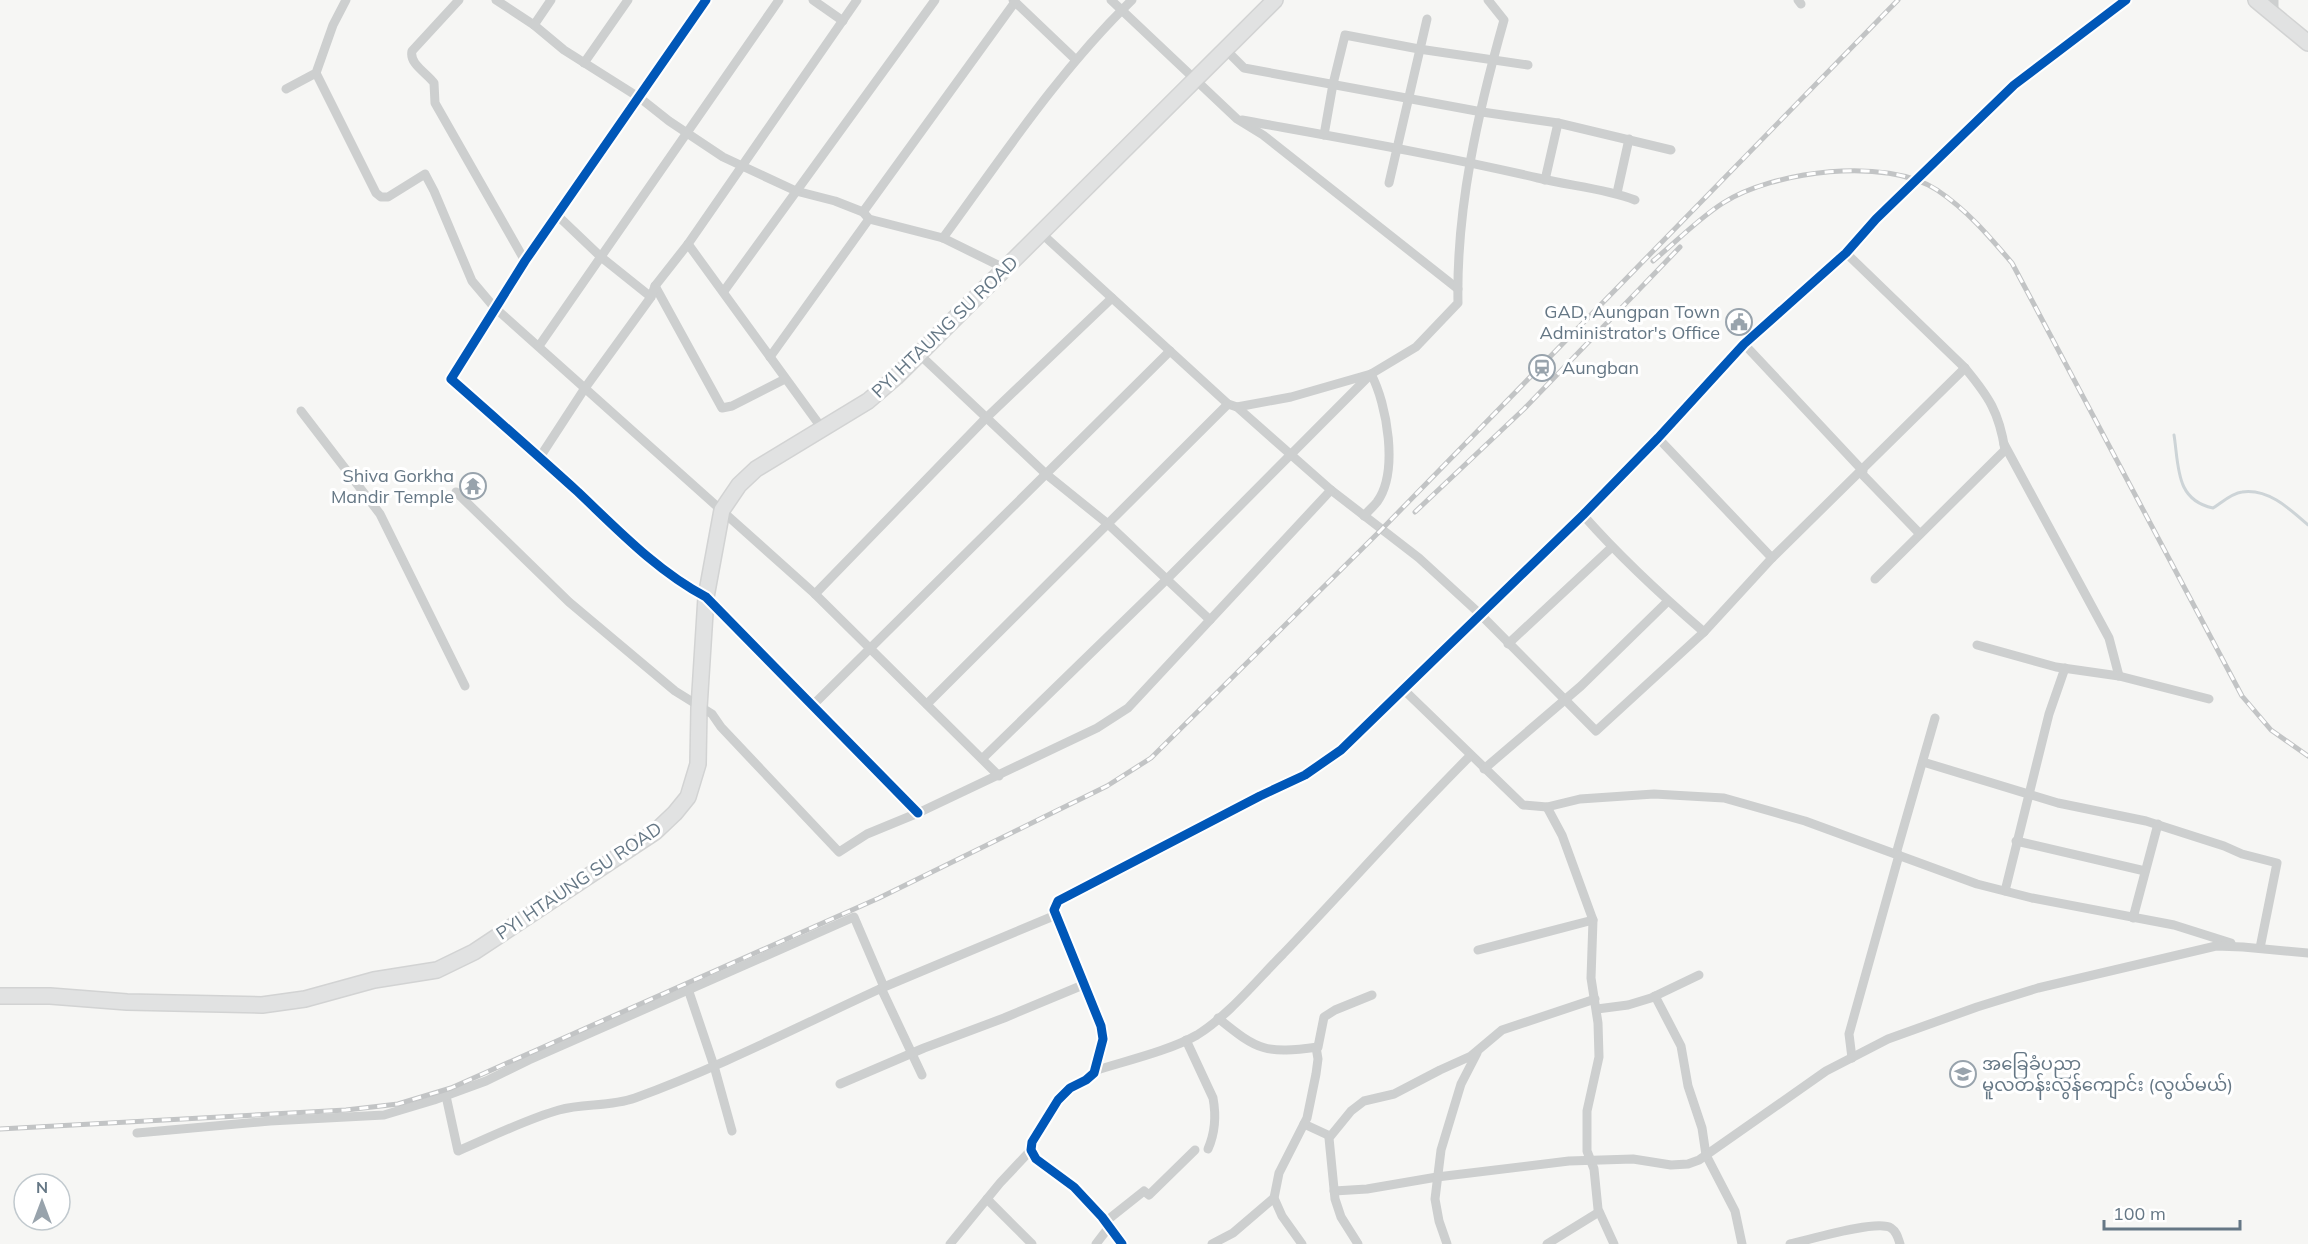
<svg xmlns="http://www.w3.org/2000/svg" width="2308" height="1244" font-family="Mulish,'Noto Sans Myanmar',sans-serif">
<rect width="100%" height="100%" fill="#f6f6f4"/>
<g fill="none" stroke-linecap="round" stroke-linejoin="round">
<path stroke="#cdd4d7" stroke-width="3" d="M2174,435C2179,466 2175,500 2213,508C2221,503 2232,493 2242,492C2268,488 2290,509 2308,525"/>
<defs>
<g id="trunk">
<polyline points="2256,0 2308,43"/>
<polyline points="0,996 50,996 127,1002 262,1005 305,999 374,980 437,970 474,952 655,832 675,813 688,797 698,764 699,708 706,597 722,510 739,485 756,469 868,401 896,377 1275,0"/>
</g>
</defs>
<use href="#trunk" stroke="#d2d3d3" stroke-width="18"/>
<g stroke="#cdcfcf" stroke-width="9">
<path d="M459,0L412,51C409,64 427,73 434,83L435,103L525,261"/>
<polyline points="496,0 534,25 564,50 640,98 669,121 723,157 796,191 835,201 863,212 869,219 943,238 1006,269"/>
<path d="M706,0L525,261L451,379C493,416 536,454 578,492C618,530 657,571 706,597L918,813"/>
<polyline points="813,0 843,21"/>
<polyline points="1013,0 1076,60"/>
<polyline points="1111,0 1237,119 1263,135 1458,289"/>
<polyline points="1798,0 1801,4"/>
<polyline points="2274,16 2274,0"/>
<polyline points="534,25 551,0"/>
<polyline points="1225,49 1244,68 1482,112 1558,123 1671,150"/>
<polyline points="584,63 628,0"/>
<polyline points="316,73 376,193 381,197 388,197 425,174 434,191 472,281 494,307 815,594 999,776"/>
<polyline points="286,89 316,73 333,25 346,0"/>
<path d="M1242,120C1341,138 1440,155 1538,178C1570,186 1604,188 1635,200"/>
<polyline points="1324,135 1333,84 1345,35 1419,49 1528,65"/>
<polyline points="1545,180 1558,123"/>
<polyline points="1389,183 1427,19"/>
<polyline points="1617,193 1629,139"/>
<polyline points="863,212 1015,2"/>
<polyline points="558,216 601,257 651,297"/>
<polyline points="1041,233 1228,404 1237,407 1331,490 1419,558 1480,614 1596,731 1704,632"/>
<path d="M943,238C1003,156 1059,71 1132,0"/>
<polyline points="688,244 821,427"/>
<path d="M1846,253L1965,368C1989,397 1999,412 2005,450L1875,579"/>
<polyline points="655,286 722,408 732,406 785,379"/>
<polyline points="724,291 935,0"/>
<polyline points="1744,344 1863,471"/>
<polyline points="539,346 779,0"/>
<polyline points="920,355 1046,474 1108,524 1210,620"/>
<polyline points="770,357 869,219"/>
<path d="M1237,407L1291,397L1371,374L1416,347L1458,303C1456,208 1478,112 1504,20L1488,0"/>
<polyline points="301,411 380,514 465,686"/>
<polyline points="1658,438 1772,558"/>
<polyline points="2004,444 2109,638 2119,676"/>
<polyline points="540,457 585,388 651,297 655,286 688,244 857,0"/>
<polyline points="1861,473 1920,534"/>
<polyline points="456,492 569,602 675,691 712,714 721,727 839,852 867,834 918,813 1097,728 1128,708 1331,490"/>
<path d="M1583,515C1620,557 1661,595 1704,632L1772,558L1965,368"/>
<polyline points="815,594 985,419 1112,298"/>
<polyline points="1508,644 1612,547"/>
<polyline points="1977,645 2056,667 2119,676 2209,699"/>
<polyline points="1403,689 1523,805 1547,807 1580,799 1654,794 1724,798 1805,821 1977,884 2032,898 2174,925 2231,943"/>
<polyline points="927,704 1228,404"/>
<polyline points="813,705 1170,351"/>
<path d="M983,758L1166,580L1371,374C1387,404 1399,472 1377,502C1373,507 1368,511 1364,516"/>
<polyline points="1923,762 2058,803 2146,821 2224,846 2242,854 2277,863 2260,948"/>
<polyline points="1484,769 1581,686 1668,601"/>
<polyline points="1547,807 1562,835 1593,920 1591,978 1598,1023 1599,1057 1587,1111 1587,1151 1594,1169 1598,1209 1614,1244"/>
<polyline points="2016,841 2145,871"/>
<polyline points="1896,854 1935,718"/>
<polyline points="2005,891 2049,714 2065,668"/>
<polyline points="2133,918 2158,824"/>
<polyline points="1478,950 1593,920"/>
<polyline points="881,988 922,1075"/>
<polyline points="688,989 714,1066 732,1131"/>
<polyline points="1655,996 1681,1046 1688,1086 1702,1128 1706,1155 1735,1211 1742,1244"/>
<polyline points="1597,1009 1628,1005 1651,998 1699,975"/>
<path d="M1218,1018C1258,1051 1266,1054 1318,1047L1324,1017L1335,1010L1372,995"/>
<path d="M1186,1040L1213,1098C1216,1114 1215,1133 1208,1149"/>
<polyline points="1852,1058 1849,1034 1899,855"/>
<path d="M1094,1071C1125,1061 1169,1051 1197,1035C1228,1016 1257,980 1283,954C1346,888 1406,820 1470,756"/>
<polyline points="840,1084 924,1048 1004,1018 1083,985"/>
<path d="M446,1096L458,1151C491,1137 524,1120 559,1110C583,1103 610,1107 635,1098C720,1067 801,1025 884,987"/>
<polyline points="1304,1124 1330,1136"/>
<polyline points="137,1133 270,1121 384,1115 434,1100 486,1081 529,1060 854,917 884,987 1056,915"/>
<polyline points="1334,1191 1367,1189 1437,1177 1569,1161 1633,1159 1671,1165 1688,1164 1699,1160 1826,1071 1888,1039 1977,1007 2038,988 2216,946 2243,947 2308,953"/>
<polyline points="987,1199 1032,1244"/>
<polyline points="1105,1222 1144,1191 1149,1195 1195,1150"/>
<polyline points="950,1244 1000,1183 1031,1150"/>
<polyline points="1096,1244 1109,1227"/>
<polyline points="1122,1244 1102,1217 1074,1187 1036,1159 1031,1150 1032,1142 1058,1100 1070,1088 1086,1080 1094,1073 1103,1039 1101,1026 1054,910 1058,901 1260,796 1305,775 1341,750 1583,515 1658,438 1744,344 1846,253 1876,219 2014,85 2126,0"/>
<polyline points="1212,1244 1233,1233 1274,1198"/>
<polyline points="1302,1244 1282,1216 1274,1198 1279,1173 1307,1118 1316,1074 1318,1059 1316,1047"/>
<polyline points="1358,1244 1341,1217 1335,1199 1329,1138 1351,1111 1364,1101 1394,1094 1440,1070 1471,1056 1502,1030 1595,999"/>
<polyline points="1447,1244 1439,1221 1435,1199 1441,1150 1461,1084 1477,1053"/>
<polyline points="1547,1244 1599,1212"/>
<path d="M1790,1244C1809,1240 1877,1219 1891,1228C1897,1232 1898,1238 1900,1244"/>
</g>
<use href="#trunk" stroke="#e1e2e2" stroke-width="15"/>
<defs>
<g id="rail">
<path d="M1653,261C1676,242 1698,219 1723,203C1773,171 1886,156 1937,190C1967,210 1989,236 2012,263L2242,696L2271,730L2308,756"/>
<polyline points="1415,512 1524,409 1680,247"/>
<polyline points="0,1129 346,1110 398,1104 451,1088 879,898 1107,786 1151,758 1381,530 1898,0"/>
</g>
</defs>
<use href="#rail" stroke="#c2c4c5" stroke-width="5"/>
<use href="#rail" stroke="#fff" stroke-width="3" stroke-dasharray="9" stroke-linecap="butt"/>
<defs>
<g id="cycleway">
<path d="M706,0L525,261L451,379C493,416 536,454 578,492C618,530 657,571 706,597L918,813"/>
<polyline points="1122,1244 1102,1217 1074,1187 1036,1159 1031,1150 1032,1142 1058,1100 1070,1088 1086,1080 1094,1073 1103,1039 1101,1026 1054,910 1058,901 1260,796 1305,775 1341,750 1583,515 1658,438 1744,344 1846,253 1876,219 2014,85 2126,0"/>
</g>
</defs>
<use href="#cycleway" stroke="#fff" stroke-width="13"/>
<use href="#cycleway" stroke="#0057b8" stroke-width="9"/>
</g>
<defs>
<symbol id="civic-ring" viewBox="-11 -11 22 22"><circle r="9.5" fill="#fff" stroke="#98a3ac" stroke-width="1.5"/><path d="M-.6-6.5H3V-4.5H.6V-3L4-1V1h2V6H-6V1h2V-1L-.6-3ZM-1.2 2.5V6h2.4V2.5Z" fill="#98a3ac"/></symbol>
<symbol id="station-ring" viewBox="-11 -11 22 22"><circle r="9.5" fill="#fff" stroke="#98a3ac" stroke-width="1.5"/><path d="M-3-6H3Q5-6 5-4V2Q5 4 3 4L4.5 6H3L1.5 4h-3L-3 6H-4.5L-3 4Q-5 4-5 2V-4Q-5-6-3-6ZM-3.5-4v3h7v-3ZM-3.5 1v1.5H-2V1ZM2 1v1.5H3.5V1Z" fill="#98a3ac"/></symbol>
<symbol id="temple-ring" viewBox="-11 -11 22 22"><circle r="9.5" fill="#fff" stroke="#98a3ac" stroke-width="1.5"/><path d="M0-6L5-2H3V0L6.5 2.5H4V6H1.5V3h-3V6H-4V2.5H-6.5L-3 0V-2H-5Z" fill="#98a3ac"/></symbol>
<symbol id="school-ring" viewBox="-11 -11 22 22"><circle r="9.5" fill="#fff" stroke="#98a3ac" stroke-width="1.5"/><path d="M0-5L7-2L0 1L-7-2ZM-4 1L0 2.5L4 1V4Q0 6-4 4Z" fill="#98a3ac"/></symbol>
</defs>
<g fill-rule="evenodd">
<use href="#civic-ring" x="1724" y="307" width="30" height="30"/>
<use href="#station-ring" x="1527" y="353" width="30" height="30"/>
<use href="#temple-ring" x="458" y="471" width="30" height="30"/>
<use href="#school-ring" x="1948" y="1059" width="30" height="30"/>
</g>
<g text-anchor="middle" stroke-width="6" stroke-linejoin="round" paint-order="stroke">
<g font-size="18" fill="#657785" stroke="#fff" text-anchor="end">
<text x="1720" y="318">GAD, Aungpan Town<tspan x="1720" dy="21">Administrator's Office</tspan></text>
<text x="1562" y="374" text-anchor="start">Aungban</text>
<text x="454" y="482">Shiva Gorkha<tspan x="454" dy="21">Mandir Temple</tspan></text>
<text x="1982" y="1070" text-anchor="start">အခြေခံပညာ<tspan x="1982" dy="21">မူလတန်းလွန်ကျောင်း (လွယ်မယ်)</tspan></text>
</g>
<g font-size="18" fill="#657785" stroke="#fff">
<text transform="translate(945 327) rotate(-44)" y="6">PYI HTAUNG SU ROAD</text>
<text transform="translate(579 881) rotate(-34)" y="6">PYI HTAUNG SU ROAD</text>
</g>
</g>
<g transform="translate(42 1202)"><circle r="28" fill="#ffffff" stroke="#c1c9ce" stroke-width="1.5"/>
<path d="M0-4.5L10 22L0 15L-10 22Z" fill="#98a3ac"/>
<text y="-9" font-size="16" font-weight="bold" text-anchor="middle" fill="#657785">N</text>
</g>
<path d="M2104 1220v9h136v-9" fill="none" stroke="#657785" stroke-width="3"/>
<text x="2113" y="1220" font-size="18" fill="#657785" stroke="#ffffff" stroke-width="4.5" paint-order="stroke">100 m</text>
</svg>
